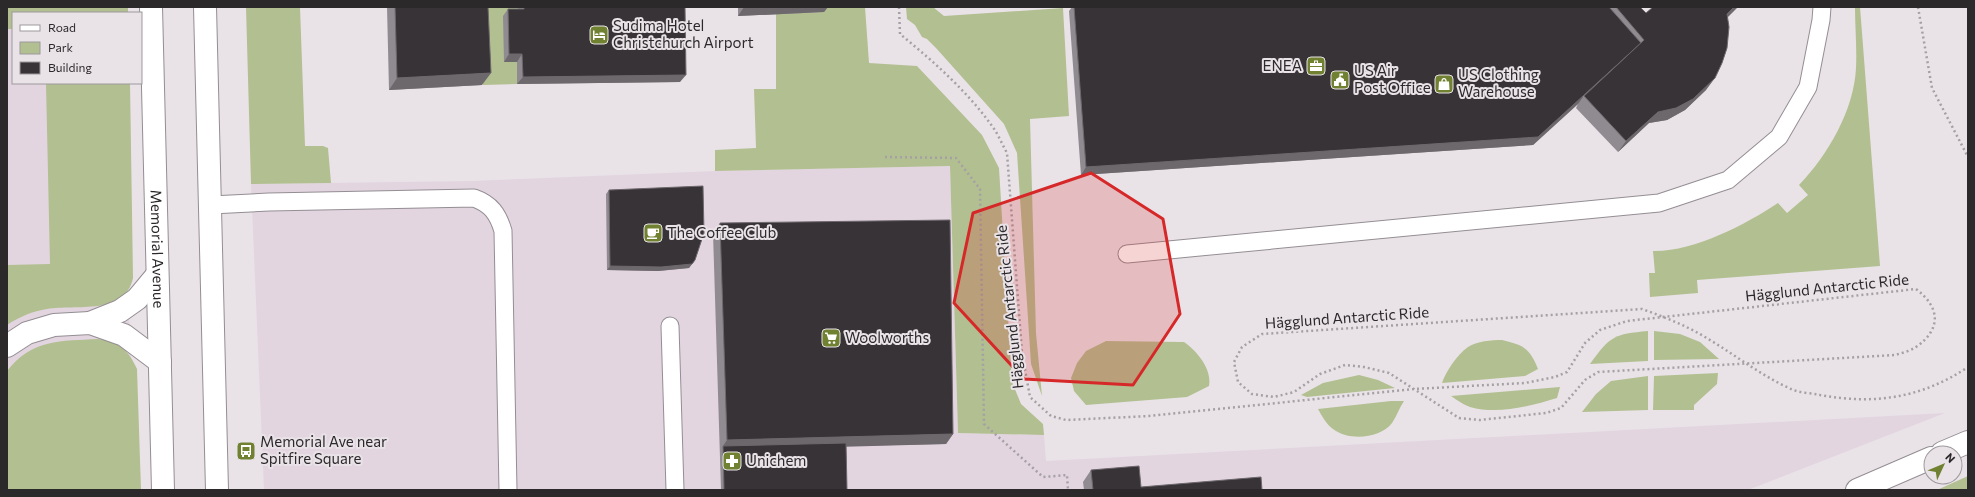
<svg xmlns="http://www.w3.org/2000/svg" width="1975" height="497" font-family="Commissioner,sans-serif">
<rect width="100%" height="100%" fill="#e9e3e8"/>
<g fill="#e2d5e0">
<polygon points="7,7 13,13 13,83 120,83 136,490 7,490"/>
<polygon points="950,166 958,433 1044,435 1046,461 1945,413 1748,490 264,490 251,184 472,181 715,171"/>
</g>
<g fill="#b2bf90">
<polygon points="7,7 128,7 128,13 13,13 13,29 7,29"/>
<polygon points="246,7 300,7 305,146 323,146 328,148 331,183 251,184"/>
<polygon points="480,7 518,7 517,84 483,85"/>
<polygon points="824,7 865,7 869,63 917,66 982,135 999,168 1012,382 1021,404 1043,424 1044,435 958,433 950,166 715,171 715,150 756,148 754,89 776,89 776,14 824,12"/>
<polygon points="906,7 933,7 944,16 1063,8 1069,116 1030,119 1036,333 1042,396 1031,364 1017,153 1004,124 936,48 927,39 922,37 915,25 907,19"/>
<path d="M1855,7H1860L1880,266L1697,280L1698,293L1650,297L1649,273H1655L1653,251C1693,252 1745,225 1778,203L1787,213L1808,195L1799,185C1828,155 1854,110 1856,68C1857,48 1855,27 1855,7Z"/>
<path d="M46,83H130L133,278C125,316 76,304 47,309C33,311 19,317 7,325V265L50,264Z"/>
<path d="M1648,331V361L1590,364C1610,336 1614,334 1648,331Z"/>
<polygon points="1654,331 1680,334 1700,342 1719,359 1654,360"/>
<path d="M98,339C119,341 129,351 137,369L141,490H7V371C32,339 61,341 98,339Z"/>
<path d="M1502,340C1523,345 1530,348 1538,369L1525,376L1442,383C1446,371 1457,355 1468,347C1477,341 1491,340 1502,340Z"/>
<path d="M1106,341L1184,342C1197,351 1212,369 1209,386L1187,397L1086,405L1074,391L1071,378L1077,363L1086,351Z"/>
<polygon points="1718,373 1717,384 1694,405 1694,410 1653,410 1654,376"/>
<polygon points="1359,375 1378,380 1395,388 1307,397 1301,395 1323,383"/>
<polygon points="1648,376 1648,410 1582,412 1596,394 1611,381"/>
<path d="M1560,387L1557,398C1531,406 1498,415 1470,407C1464,405 1457,400 1451,396Z"/>
<path d="M1391,401H1404C1399,408 1397,416 1392,423C1380,439 1348,441 1333,429C1326,424 1322,416 1318,409Z"/>
<polygon points="1968,476 1968,490 1937,490"/>
</g>
<g fill="none" stroke-linecap="round" stroke-linejoin="round">
<defs>
<g id="lane">
<path d="M211,205L269,202L474,198C491,204 498,214 503,231L508,490"/>
<polyline points="1127,254 1659,203 1728,180 1779,137 1808,87 1821,20 1822,7"/>
<polyline points="670,326 675,490"/>
</g>
<g id="street">
<polyline points="90,323 120,311 137,299 157,275"/>
<polyline points="7,346 27,333 54,325 90,323 124,335 160,362"/>
<polyline points="1942,453 1968,442"/>
<polyline points="1857,490 1931,458"/>
</g>
<g id="primary">
<path id="s1" d="M151,7L163,490"/>
<polyline points="205,7 217,490"/>
</g>
</defs>
<use href="#lane" stroke="#948e93" stroke-width="19"/>
<use href="#street" stroke="#948e93" stroke-width="24"/>
<use href="#primary" stroke="#948e93" stroke-width="24"/>
<g stroke="#a5a0a4" stroke-width="2.5" stroke-dasharray="2 3" stroke-linecap="butt">
<path d="M899,7L900,34C933,61 967,91 992,126C998,134 1002,144 1007,153L1022,353L1030,397L1051,416L1066,420L1149,416L1414,389L1525,383L1555,377L1567,372L1585,343L1600,330L1627,321L1916,289C1940,307 1942,329 1916,347C1910,351 1902,353 1895,355L1598,372L1585,380L1561,408L1546,413L1480,420L1459,418L1389,373L1364,367L1345,365L1320,374L1294,392L1274,397L1252,394L1238,382L1234,362L1242,347L1262,334L1642,309C1664,317 1685,325 1705,337C1734,354 1760,375 1791,389C1799,393 1811,393 1820,395C1874,405 1922,398 1968,367"/>
<polyline points="1918,7 1932,88 1968,157"/>
<polyline points="885,157 956,158 980,189 984,424 1043,477 1067,475 1068,490"/>
</g>
<use href="#lane" stroke="#fff" stroke-width="17"/>
<use href="#street" stroke="#fff" stroke-width="22"/>
<use href="#primary" stroke="#fff" stroke-width="22"/>
</g>
<g fill="#908b90">
<polygon points="387,7 488,7 482,85 389,90"/>
<polygon points="518,7 685,7 680,82 517,84 517,62 504,62 503,16 508,9 518,9"/>
<polygon points="738,7 828,7 824,12 738,16"/>
<polygon points="1072,7 1640,7 1646,13 1727,17 1706,90 1685,110 1667,120 1649,123 1618,152 1576,108 1578,104 1533,145 1081,175 1069,11"/>
<polygon points="609,190 692,264 689,268 658,271 607,270 606,194"/>
<polygon points="720,223 953,434 946,444 846,446 847,490 721,490 713,233"/>
<polygon points="1091,470 1141,487 1262,490 1084,490 1083,482"/>
</g>
<g fill="#6d686c">
<polygon points="744,7 828,7 824,12 738,16"/>
<polygon points="1734,7 1738,7 1719,26 1727,14"/>
<polygon points="509,54 522,54 517,62 504,62"/>
<polygon points="491,73 482,85 389,90 397,78"/>
<polygon points="686,75 680,82 517,84 523,77"/>
<polygon points="1715,78 1706,90 1685,110 1667,120 1649,123 1618,152 1626,141 1658,112"/>
<polygon points="1583,97 1578,104 1533,145 1081,175 1086,167"/>
<polygon points="695,260 689,268 658,271 607,270 610,266"/>
<polygon points="953,434 946,444 723,450 723,446 727,440"/>
</g>
<g fill="#383337" stroke="#6d686c">
<polygon points="395,7 488,7 491,73 397,78"/>
<polygon points="524,7 685,7 686,75 523,77 522,54 509,54 508,9 524,9"/>
<polygon points="1074,7 1609,7 1641,43 1538,137 1086,167"/>
<polygon points="1616,7 1640,7 1646,13 1653,7 1734,7 1727,14 1729,27 1727,48 1722,63 1715,78 1693,99 1676,108 1658,112 1626,141 1584,96 1644,40"/>
<polygon points="703,186 704,233 695,260 692,264 661,267 610,266 609,190"/>
<polygon points="950,220 953,434 727,440 720,223"/>
<polygon points="846,443 847,490 724,490 723,446"/>
<polygon points="1139,466 1141,487 1261,477 1262,490 1093,490 1091,470"/>
</g>
<path fill="#d62828" fill-opacity="0.2" stroke="#d62828" stroke-width="3" stroke-linejoin="round" d="M1091,173L1163,219L1180,314L1133,385L1024,379L954,303L973,213Z"/>
<defs>
<symbol id="hotel-square" viewBox="-11 -11 22 22"><rect x="-9" y="-9" width="18" height="18" rx="4" fill="#708232" stroke="#e9e3e8"/><path d="M-6-4.5h1.5V1H6V5H4.5V3h-9V5H-6ZM-4 0a1.8 1.8 0 1 1 3.6 0ZM.5 0V-2.5h3Q6-2.5 6 0Z" fill="#fff"/></symbol>
<symbol id="office-square" viewBox="-11 -11 22 22"><rect x="-9" y="-9" width="18" height="18" rx="4" fill="#708232" stroke="#e9e3e8"/><path d="M-6-3h4V-5.5h4V-3h4V5H-6ZM-1-4.5V-3h2v-1.5ZM-6 0V1H6V0Z" fill="#fff"/></symbol>
<symbol id="civic-square" viewBox="-11 -11 22 22"><rect x="-9" y="-9" width="18" height="18" rx="4" fill="#708232" stroke="#e9e3e8"/><path d="M-.6-6.5H3V-4.5H.6V-3L4-1V1h2V6H-6V1h2V-1L-.6-3ZM-1.2 2.5V6h2.4V2.5Z" fill="#fff"/></symbol>
<symbol id="shop-square" viewBox="-11 -11 22 22"><rect x="-9" y="-9" width="18" height="18" rx="4" fill="#708232" stroke="#e9e3e8"/><path d="M-5-2.5h2.3a2.7 3.5 0 0 1 5.4 0H5L5.5 6h-11ZM-1.5-2.5h3a1.5 2.3 0 0 0-3 0Z" fill="#fff"/></symbol>
<symbol id="cafe-square" viewBox="-11 -11 22 22"><rect x="-9" y="-9" width="18" height="18" rx="4" fill="#708232" stroke="#e9e3e8"/><path d="M-5.5-4.5H6V0H3Q3 3.5 0 3.5H-2.5Q-5.5 3.5-5.5 0ZM3-3.2v2h1.7v-2ZM-6 4.5H4V6H-6Z" fill="#fff"/></symbol>
<symbol id="supermarket-square" viewBox="-11 -11 22 22"><rect x="-9" y="-9" width="18" height="18" rx="4" fill="#708232" stroke="#e9e3e8"/><path d="M-6-5.5h2.5l.6 2H6L4.5 2H-2.5L-4.4-4H-6ZM-1.5 3.2a1.3 1.3 0 1 0 .1 0ZM3 3.2a1.3 1.3 0 1 0 .1 0Z" fill="#fff"/></symbol>
<symbol id="bus-square" viewBox="-11 -11 22 22"><rect x="-9" y="-9" width="18" height="18" rx="4" fill="#708232" stroke="#e9e3e8"/><path d="M-5-6H5V4H4V6H2V4H-2V6H-4V4H-5ZM-3.5-4V0h7V-4ZM-3.5 1.2v1.5H-2V1.2ZM2 1.2v1.5H3.5V1.2Z" fill="#fff"/></symbol>
<symbol id="pharmacy-square" viewBox="-11 -11 22 22"><rect x="-9" y="-9" width="18" height="18" rx="4" fill="#708232" stroke="#e9e3e8"/><path d="M-2-6h4v4h4v4h-4v4h-4v-4h-4v-4h4Z" fill="#fff"/></symbol>
</defs>
<g fill-rule="evenodd">
<use href="#hotel-square" x="588" y="24" width="22" height="22"/>
<use href="#office-square" x="1305" y="55" width="22" height="22"/>
<use href="#civic-square" x="1329" y="69" width="22" height="22"/>
<use href="#shop-square" x="1433" y="73" width="22" height="22"/>
<use href="#cafe-square" x="642" y="222" width="22" height="22"/>
<use href="#supermarket-square" x="820" y="327" width="22" height="22"/>
<use href="#bus-square" x="235" y="440" width="22" height="22"/>
<use href="#pharmacy-square" x="721" y="450" width="22" height="22"/>
</g>
<g text-anchor="middle" stroke-width="4" stroke-linejoin="round" paint-order="stroke">
<g font-size="15" fill="#2c292b" stroke="#e9e3e8" text-anchor="start">
<text x="613" y="31">Sudima Hotel<tspan x="613" dy="17">Christchurch Airport</tspan></text>
<text x="1302" y="71" text-anchor="end">ENEA</text>
<text x="1354" y="76">US Air<tspan x="1354" dy="17">Post Office</tspan></text>
<text x="1458" y="80">US Clothing<tspan x="1458" dy="17">Warehouse</tspan></text>
<text x="667" y="238">The Coffee Club</text>
<text x="845" y="343">Woolworths</text>
<text x="260" y="447">Memorial Ave near<tspan x="260" dy="17">Spitfire Square</tspan></text>
<text x="746" y="466">Unichem</text>
</g>
<g font-size="15" fill="#2c292b" stroke="#e9e3e8">
<text dy="5" stroke="none"><textPath href="#s1" startOffset="242">Memorial Avenue</textPath></text>
<text transform="translate(1827 288) rotate(-6)" y="5">Hägglund Antarctic Ride</text>
<text transform="translate(1010 307) rotate(-96)" y="5">Hägglund Antarctic Ride</text>
<text transform="translate(1347 318) rotate(-4)" y="5">Hägglund Antarctic Ride</text>
</g>
</g>
<rect width="1975" height="497" fill="none" stroke="#2c292b" stroke-width="16"/>
<rect x="12" y="12" width="130" height="72" fill="#e9e3e8" stroke="#9d999c"/>
<rect x="20" y="25" width="20" height="6" fill="#ffffff" stroke="#9d999c"/>
<text x="48" y="32" font-size="12" fill="#2c292b">Road</text>
<rect x="20" y="42" width="20" height="12" fill="#b2bf90" stroke="#9d999c"/>
<text x="48" y="52" font-size="12" fill="#2c292b">Park</text>
<rect x="20" y="62" width="20" height="12" fill="#383337" stroke="#9d999c"/>
<text x="48" y="72" font-size="12" fill="#2c292b">Building</text>
<g transform="translate(1943 465) rotate(46)"><circle r="19" fill="#e9e3e8" stroke="#9d999c"/>
<path d="M0-3L7 15L0 10L-7 15Z" fill="#708232"/>
<text y="-6" font-size="11" font-weight="bold" text-anchor="middle" fill="#2c292b">N</text>
</g>
</svg>
